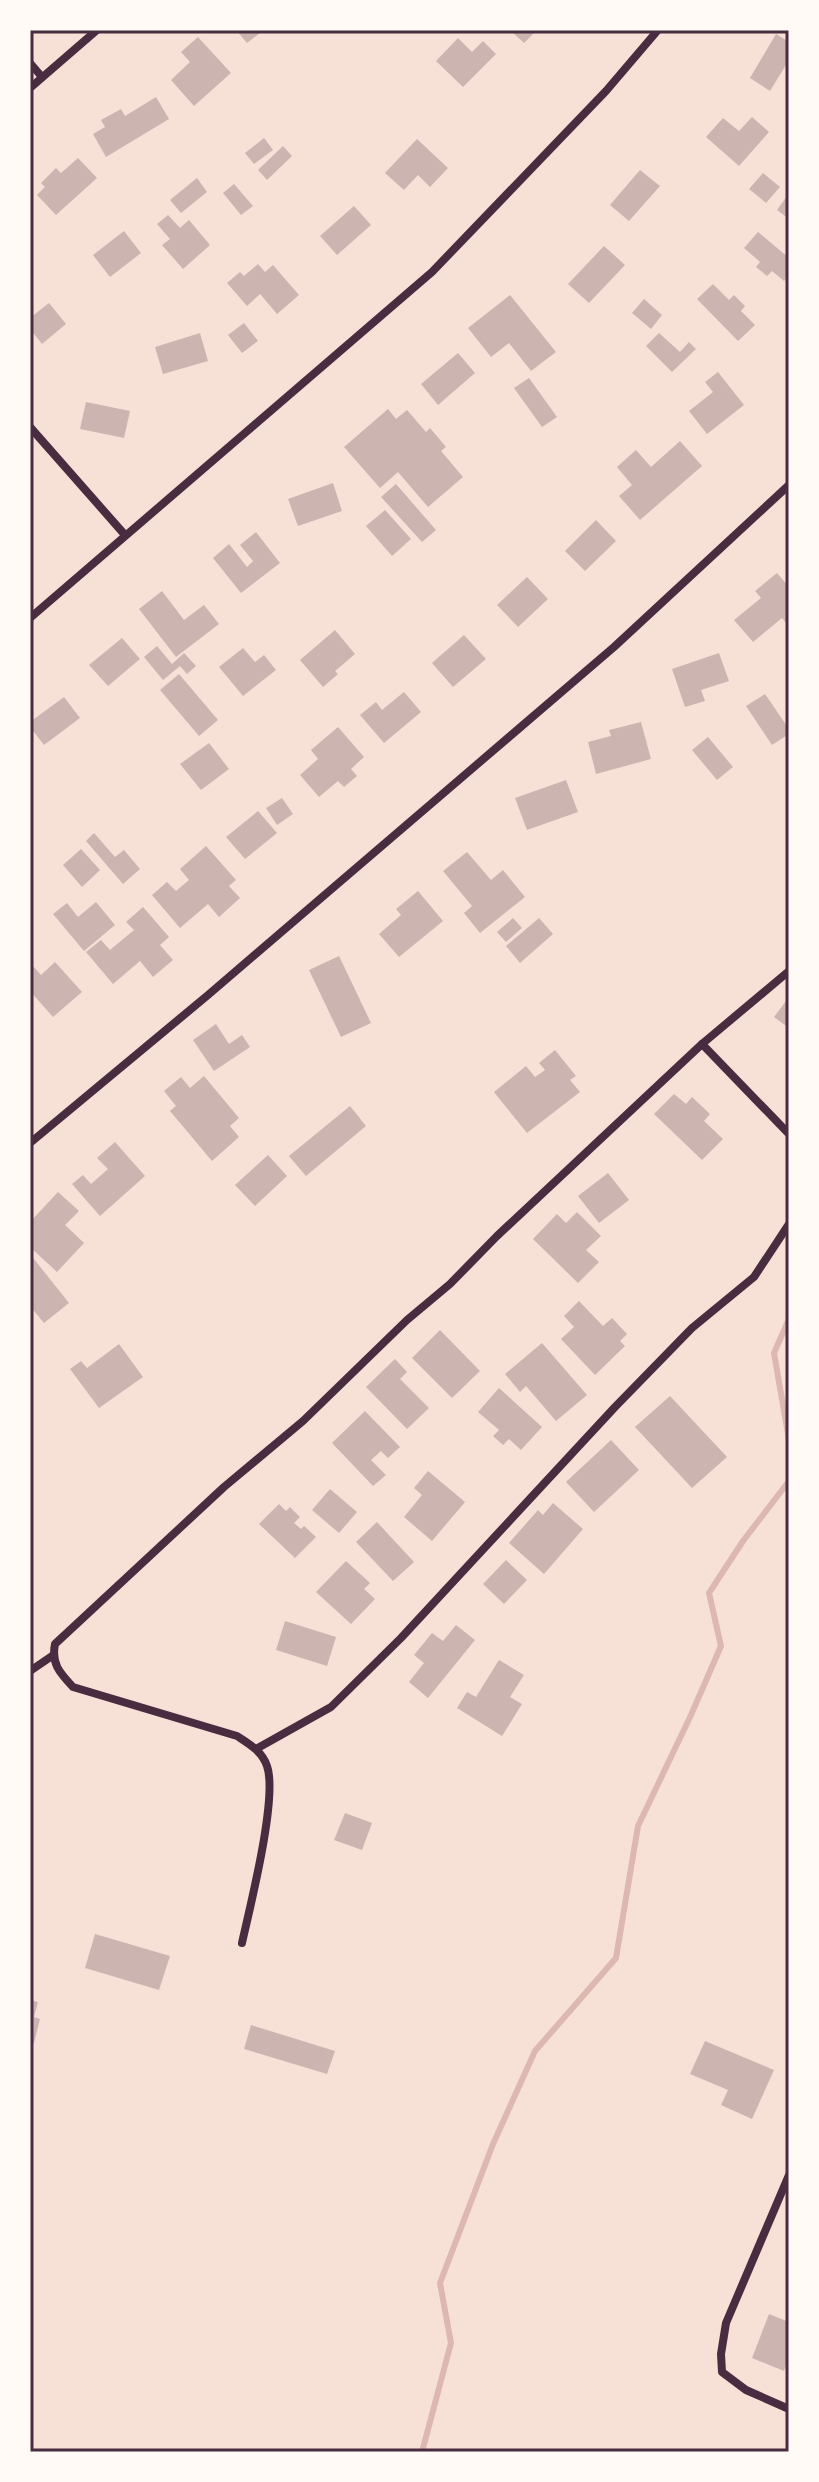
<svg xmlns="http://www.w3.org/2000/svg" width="819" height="2482" font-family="'Noto Sans',sans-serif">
<rect width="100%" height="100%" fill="#f7e1d7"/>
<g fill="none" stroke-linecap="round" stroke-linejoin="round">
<g stroke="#dcb8b0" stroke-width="6">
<polyline points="789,1319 774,1353 789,1440"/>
<polyline points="422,2452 451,2343 440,2283 493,2144 535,2051 616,1958 638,1826 691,1715 721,1646 709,1593 743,1541 789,1481"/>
</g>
</g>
<g fill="#ccb4b1">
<polygon points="236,30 264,30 247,43"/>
<polygon points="510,30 537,30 524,43"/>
<polygon points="776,34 789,42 789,60 770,91 750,78"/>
<polygon points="198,37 231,73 194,106 171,80 190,62 181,52"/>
<polygon points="458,38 472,52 483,41 496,54 463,87 436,61"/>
<polygon points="156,97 169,119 106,157 93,134 105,127 101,120 121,109 125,116"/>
<polygon points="752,117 769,132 739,166 706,137 723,118 739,131"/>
<polygon points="264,138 273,150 254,164 245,153"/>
<polygon points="417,139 448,168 430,187 418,175 404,190 385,173"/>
<polygon points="283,146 292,156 267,180 258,170"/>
<polygon points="78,158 97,178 56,215 37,195 45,187 41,183 56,168 61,173"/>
<polygon points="640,170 660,186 629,221 610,205"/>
<polygon points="763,173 780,187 766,203 749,189"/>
<polygon points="197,178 207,192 181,213 170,200"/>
<polygon points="234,184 253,206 241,215 223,193"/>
<polygon points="789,193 789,219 777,210"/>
<polygon points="354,206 371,225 337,255 320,236"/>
<polygon points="168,215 180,228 189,220 210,245 183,269 162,245 170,239 157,224"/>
<polygon points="124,231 141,253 110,277 93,255"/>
<polygon points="758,232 789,258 789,275 784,281 772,271 767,276 756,267 760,262 744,248"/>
<polygon points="604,246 625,265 589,303 568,284"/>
<polygon points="258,264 265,272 273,265 299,295 277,314 260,294 247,306 227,283 240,272 244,276"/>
<polygon points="713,284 729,300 734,295 745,306 741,311 755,325 738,341 697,299"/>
<polygon points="510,295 556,352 531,371 509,343 491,357 468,328"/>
<polygon points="644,299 662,315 651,329 632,313"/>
<polygon points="49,303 66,324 42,344 30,329 30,318"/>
<polygon points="244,323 258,341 242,353 228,335"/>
<polygon points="200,333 208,361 163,374 155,347"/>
<polygon points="659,333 680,352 689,342 696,349 672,372 646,346"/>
<polygon points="458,353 475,373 438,405 421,384"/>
<polygon points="718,372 744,405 707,434 689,411 713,392 705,382"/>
<polygon points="529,378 557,417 542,427 514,388"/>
<polygon points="86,402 130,411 124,438 80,429"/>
<polygon points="388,409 396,419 407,410 426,432 430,428 446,447 441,451 463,477 428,507 398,472 380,488 344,447"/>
<polygon points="680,441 702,466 640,520 619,496 632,485 617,467 636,450 651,467"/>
<polygon points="333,483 342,511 298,526 288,499"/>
<polygon points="396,484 436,530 422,542 381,497"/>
<polygon points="385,510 411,539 392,556 366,526"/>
<polygon points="596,520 616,541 585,571 565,551"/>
<polygon points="256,532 280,563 241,593 213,558 229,544 247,567 253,561 240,545"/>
<polygon points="777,573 789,587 789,621 786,623 782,618 753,642 734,620 761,598 755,591"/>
<polygon points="527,577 548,599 518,627 497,605"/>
<polygon points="162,591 184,620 204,605 219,624 176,657 139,609"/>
<polygon points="335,630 355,654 335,671 338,674 323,687 300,660"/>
<polygon points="464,635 486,659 453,687 432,663"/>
<polygon points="122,638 140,659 108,686 89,665"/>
<polygon points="157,646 172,664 184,653 196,666 187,674 180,666 163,680 144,657"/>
<polygon points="243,648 255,662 264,655 276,670 243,696 219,667"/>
<polygon points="719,653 729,681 701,690 705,701 685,707 672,669"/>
<polygon points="179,674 218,720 199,736 160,690"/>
<polygon points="404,692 421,712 384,743 360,715 376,702 382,710"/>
<polygon points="765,694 789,729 789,734 772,745 746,706"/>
<polygon points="64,697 80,718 44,745 30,727 30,722"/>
<polygon points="641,722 651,759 596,774 588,742 611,736 609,730"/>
<polygon points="338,727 364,757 351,769 357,776 344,787 338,781 319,797 300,775 318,759 311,750"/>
<polygon points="708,737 733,767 717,780 692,750"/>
<polygon points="209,743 229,769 201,790 180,764"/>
<polygon points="566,780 578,812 527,830 515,798"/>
<polygon points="282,798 293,814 277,825 266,808"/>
<polygon points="258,811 277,833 245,859 226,837"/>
<polygon points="94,833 115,857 124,850 140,869 123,884 86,841"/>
<polygon points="206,846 236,880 229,886 240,898 219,917 208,904 180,928 152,895 167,882 176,891 189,880 180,869"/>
<polygon points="81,849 100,870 82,887 63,865"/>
<polygon points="467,852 491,880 503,870 525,897 480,933 464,913 472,906 443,871"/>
<polygon points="418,891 443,921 399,957 379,934 401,915 396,909"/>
<polygon points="96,902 115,925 84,951 53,914 67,903 78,917"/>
<polygon points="143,907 169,937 160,945 173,960 153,977 140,961 113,984 86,952 101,940 110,950 134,930 126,922"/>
<polygon points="513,918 522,928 506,942 497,932"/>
<polygon points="539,918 553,934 520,963 506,946"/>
<polygon points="339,956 371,1023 341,1037 309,970"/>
<polygon points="55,962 82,992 53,1017 30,991 30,967 32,965 41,975"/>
<polygon points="789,997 789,1028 774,1017"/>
<polygon points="216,1024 229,1044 242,1035 250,1047 214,1071 193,1040"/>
<polygon points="555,1050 576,1076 570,1080 580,1092 527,1133 494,1092 526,1066 535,1077 545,1070 539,1063"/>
<polygon points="204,1076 239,1118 230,1126 239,1137 212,1161 170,1111 176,1106 164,1091 181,1077 190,1088"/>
<polygon points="674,1094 686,1104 692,1097 710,1114 704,1121 723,1139 702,1160 654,1114"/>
<polygon points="350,1106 366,1126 306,1176 289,1156"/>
<polygon points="115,1142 145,1176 100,1216 72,1184 83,1175 91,1184 108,1169 97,1158"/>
<polygon points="268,1155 287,1176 255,1206 235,1185"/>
<polygon points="608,1173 629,1200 599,1223 578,1196"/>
<polygon points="58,1192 79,1211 65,1225 84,1243 57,1272 30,1247 30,1222"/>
<polygon points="577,1212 601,1236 586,1250 599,1262 578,1283 533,1239 557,1214 566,1223"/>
<polygon points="30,1254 69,1303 44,1323 30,1306"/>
<polygon points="579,1301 603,1326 612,1318 627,1334 620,1341 625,1346 595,1375 561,1339 574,1327 564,1316"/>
<polygon points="440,1330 480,1371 452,1398 412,1358"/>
<polygon points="542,1343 587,1395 556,1421 526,1386 520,1392 505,1374"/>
<polygon points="119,1344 143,1377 99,1408 70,1369 81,1361 87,1368"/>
<polygon points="395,1359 407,1372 400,1379 429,1408 407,1429 366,1387"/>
<polygon points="499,1388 542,1427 521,1450 509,1439 503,1445 493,1436 499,1430 478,1412"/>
<polygon points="670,1396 727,1457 692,1488 635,1427"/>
<polygon points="365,1411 400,1447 388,1458 381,1451 371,1460 386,1475 373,1486 332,1443"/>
<polygon points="611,1440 639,1470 594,1512 566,1482"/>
<polygon points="428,1471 465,1502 432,1541 404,1517 422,1495 414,1488"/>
<polygon points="330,1489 357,1512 339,1533 312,1510"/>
<polygon points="553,1503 583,1529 544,1574 509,1543 538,1510 543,1515"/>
<polygon points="279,1504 286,1511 290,1507 300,1517 294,1523 301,1529 304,1526 316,1537 295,1558 259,1524"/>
<polygon points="377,1522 414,1562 393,1581 356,1542"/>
<polygon points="506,1560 527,1580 504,1604 483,1584"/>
<polygon points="346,1561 370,1583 364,1589 375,1599 351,1624 316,1592"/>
<polygon points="285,1621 336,1637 327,1666 276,1650"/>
<polygon points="456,1625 475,1640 428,1698 409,1682 424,1663 414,1655 432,1633 443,1641"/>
<polygon points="499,1660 524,1675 510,1697 522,1704 502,1736 457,1708 467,1692 476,1697"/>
<polygon points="345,1813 372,1823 362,1850 334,1840"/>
<polygon points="95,1934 170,1956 159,1990 85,1968"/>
<polygon points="30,2000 38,2002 34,2017 40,2019 34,2043 30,2042"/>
<polygon points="251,2025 335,2051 327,2074 244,2049"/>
<polygon points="705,2041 774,2070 752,2119 721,2105 728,2090 690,2074"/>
<polygon points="769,2314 789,2322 789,2358 784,2371 752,2358"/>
</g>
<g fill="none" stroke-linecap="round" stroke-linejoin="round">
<g stroke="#4a2c40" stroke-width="8">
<polyline points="30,63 42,77"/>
<polyline points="30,88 97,30"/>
<polyline points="30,427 125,535"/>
<polyline points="30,618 432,272 606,91 658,30"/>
<polyline points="702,1044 789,1134"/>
<polyline points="30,1143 208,995 614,647 789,485"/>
<polyline points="30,1671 52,1656"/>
<polyline points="256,1749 331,1707 401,1638 615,1407 692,1328 754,1277 789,1224"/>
<path d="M242,1943C250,1907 278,1797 267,1766C262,1751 249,1744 237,1736L73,1687C60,1673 51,1664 55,1644L224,1487L303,1421L407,1320L450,1284L497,1236L702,1044L789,971"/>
<polyline points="789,2175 726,2323 721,2354 722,2372 746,2390 789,2409"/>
</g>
</g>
<rect width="819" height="2482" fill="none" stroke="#fffaf5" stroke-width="64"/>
<rect x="32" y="32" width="755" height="2418" fill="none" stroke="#4a2c40" stroke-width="3"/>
</svg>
